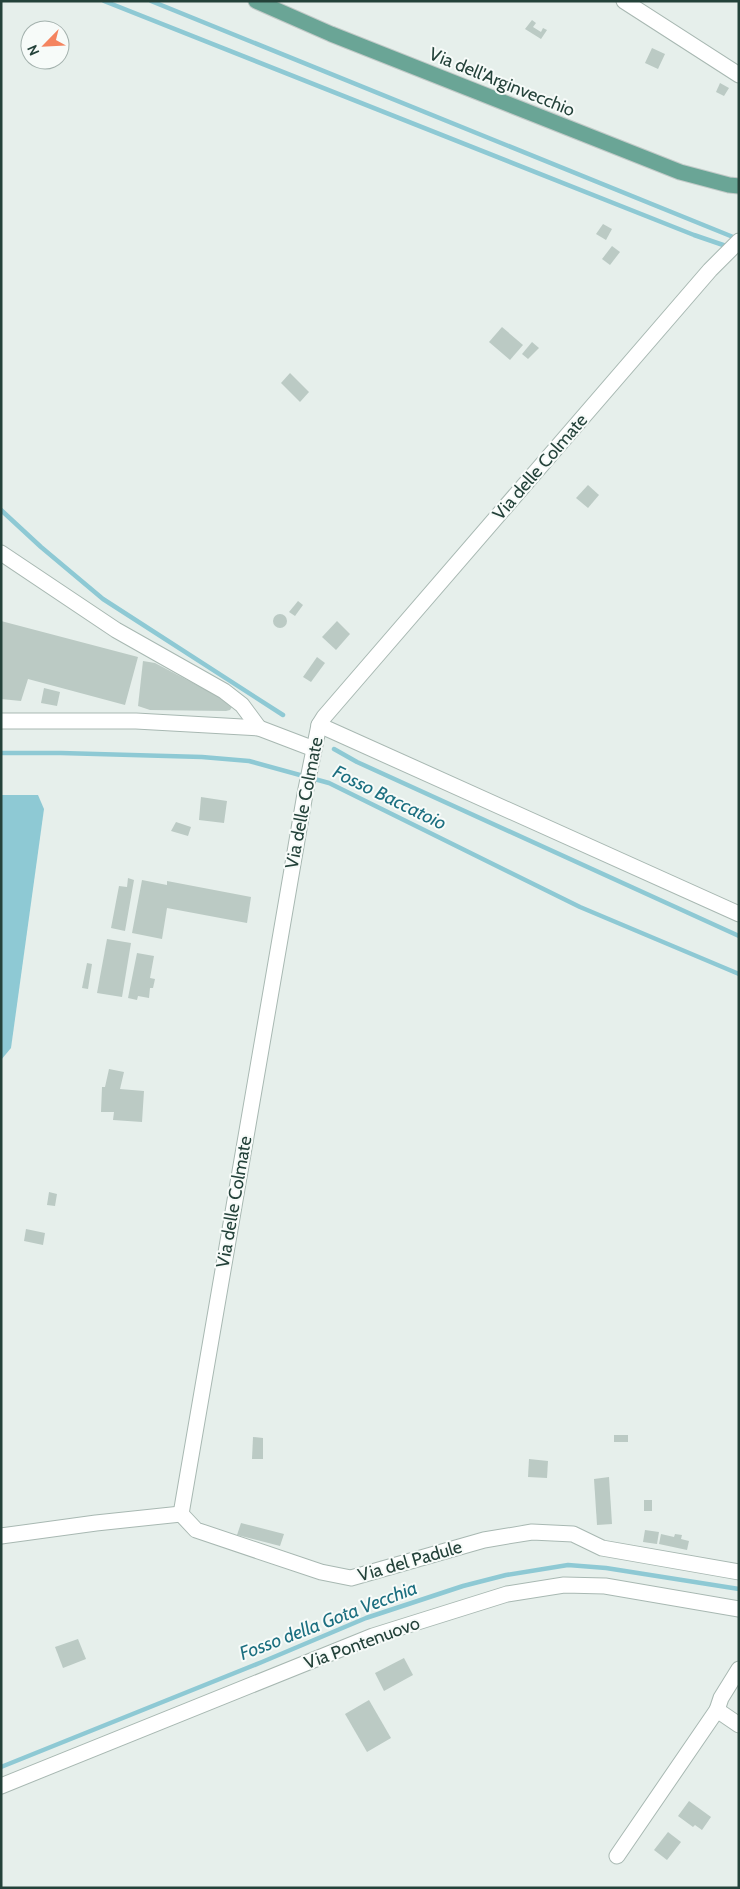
<svg xmlns="http://www.w3.org/2000/svg" width="740" height="1889" font-family="Cabin,sans-serif">
<rect width="100%" height="100%" fill="#e6efeb"/>
<polygon fill="#8ec9d4" points="1,795 38,795 44,809 11,1048 1,1060"/>
<g fill="none" stroke-linecap="round" stroke-linejoin="round">
<g stroke="#8ec9d4" stroke-width="4.5">
<polyline points="104,1 694,235 729,247"/>
<polyline points="151,1 738,239"/>
<polyline points="1,510 41,547 103,599 283,715"/>
<polyline points="334,749 357,762 739,936"/>
<polyline points="1,753 61,753 202,757 249,761 329,783 580,907 739,974"/>
<polyline points="1,1767 262,1662 366,1618 463,1586 506,1575 568,1565 606,1568 739,1589"/>
</g>
</g>
<g fill="#bbcac4">
<polygon points="532,20 536,23 533,27 541,32 543,28 547,30 541,39 525,29"/>
<polygon points="652,48 665,54 658,69 645,63"/>
<polygon points="720,83 729,88 724,96 716,92"/>
<polygon points="603,224 612,229 606,240 596,234"/>
<polygon points="612,246 620,252 610,265 602,259"/>
<polygon points="502,327 523,345 510,360 489,342"/>
<polygon points="532,342 539,348 528,359 522,354"/>
<polygon points="290,373 309,392 300,402 281,383"/>
<polygon points="588,485 599,495 588,508 576,498"/>
<polygon points="298,601 303,605 295,616 289,612"/>
<circle cx="280" cy="621" r="7"/>
<polygon points="1,621 138,657 125,705 28,679 21,701 1,699"/>
<polygon points="337,621 350,634 336,650 322,637"/>
<polygon points="317,657 325,663 311,682 303,677"/>
<polygon points="143,661 155,663 231,703 232,707 230,710 226,711 150,710 138,706"/>
<polygon points="44,688 60,692 57,706 41,703"/>
<polygon points="201,797 227,801 224,823 199,820"/>
<polygon points="176,822 191,827 188,836 171,831"/>
<polygon points="128,878 134,880 125,931 111,928 119,886 127,887"/>
<polygon points="142,880 167,885 167,881 251,897 247,923 167,908 162,939 132,933"/>
<polygon points="107,939 131,943 122,997 97,993"/>
<polygon points="137,953 154,956 150,978 155,979 153,988 150,988 149,998 138,996 137,1000 128,998"/>
<polygon points="87,963 92,964 88,989 82,988"/>
<polygon points="109,1069 124,1072 120,1089 144,1091 142,1122 113,1120 114,1112 101,1112 102,1087 105,1087"/>
<polygon points="49,1192 57,1194 55,1206 47,1205"/>
<polygon points="26,1229 45,1233 43,1245 24,1241"/>
<rect x="614" y="1435" width="14" height="7"/>
<polygon points="253,1437 263,1438 263,1459 252,1459"/>
<polygon points="529,1459 548,1461 547,1478 528,1477"/>
<polygon points="609,1477 612,1524 597,1525 594,1479"/>
<rect x="644" y="1500" width="8" height="11"/>
<polygon points="241,1523 284,1534 280,1546 237,1535"/>
<polygon points="645,1530 659,1532 657,1544 643,1542"/>
<polygon points="661,1534 674,1537 675,1534 682,1535 681,1539 689,1541 687,1550 659,1544"/>
<polygon points="78,1639 86,1659 63,1668 55,1647"/>
<polygon points="404,1658 413,1675 384,1691 375,1673"/>
<polygon points="369,1700 391,1738 367,1752 345,1714"/>
<polygon points="689,1801 711,1817 702,1830 695,1825 693,1827 678,1816"/>
<polygon points="668,1832 681,1842 667,1860 654,1850"/>
</g>
<g fill="none" stroke-linecap="round" stroke-linejoin="round">
<defs>
<g id="minor">
<polyline points="624,1 739,75"/>
<polyline points="1,553 116,630 224,691 242,705 259,728"/>
<polyline points="1,721 136,721 259,728 314,749"/>
<polyline points="319,725 739,914"/>
<polyline points="181,1514 305,794 319,725 324,717 710,270 739,241"/>
<polyline points="181,1514 196,1530 321,1572 351,1578 484,1540 532,1532 573,1534 602,1548 739,1572"/>
<polyline points="1,1536 96,1523 181,1514"/>
<polyline points="717,1710 739,1725"/>
<polyline points="1,1786 373,1636 507,1594 564,1585 605,1586 739,1609"/>
<polyline points="617,1856 717,1710 721,1698 739,1669"/>
</g>
<polyline id="major" points="256,1 331,34 680,172 729,185 739,186"/>
</defs>
<use href="#minor" stroke="#a8b8b2" stroke-width="17"/>
<use href="#major" stroke="#c2cac8" stroke-width="17"/>
<use href="#minor" stroke="#fff" stroke-width="15"/>
<use href="#major" stroke="#6aa596" stroke-width="15"/>
</g>
<g text-anchor="middle" stroke-width="4" stroke-linejoin="round" paint-order="stroke">
<g font-size="18" fill="#24423a" stroke="#f7fbf9">
<text transform="translate(502 82) rotate(22)" y="6">Via dell'Arginvecchio</text>
<text transform="translate(540 467) rotate(-49)" y="6">Via delle Colmate</text>
<text transform="translate(304 803) rotate(-79)" y="6">Via delle Colmate</text>
<text transform="translate(234 1202) rotate(-80)" y="6">Via delle Colmate</text>
<text transform="translate(410 1561) rotate(-16)" y="6">Via del Padule</text>
<text transform="translate(362 1643) rotate(-20)" y="6">Via Pontenuovo</text>
</g>
<g font-size="19" font-style="italic" fill="#1c6f80" stroke="#f7fbf9">
<text transform="translate(390 797) rotate(26)" y="7">Fosso Baccatoio</text>
<text transform="translate(328 1620) rotate(-21)" y="7">Fosso della Gota Vecchia</text>
</g>
</g>
<rect width="740" height="1889" fill="none" stroke="#24423a" stroke-width="5"/>
<g transform="translate(45 45) rotate(246)"><circle r="24" fill="#f7fbf9" stroke="#a3b1ad"/>
<path d="M0-4L9 19L0 12L-9 19Z" fill="#f4845f"/>
<text y="-8" font-size="14" font-weight="bold" text-anchor="middle" fill="#24423a">N</text>
</g>
</svg>
